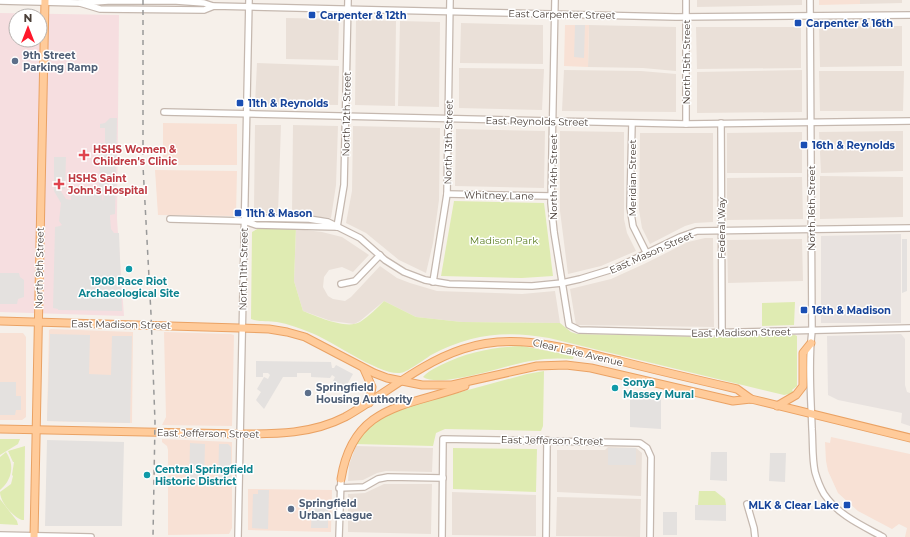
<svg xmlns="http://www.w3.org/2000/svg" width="910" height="537" font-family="Montserrat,sans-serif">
<rect width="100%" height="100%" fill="#f6f0ea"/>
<g fill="#eae0d8">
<polygon points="697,0 802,0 802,5 697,7"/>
<polygon points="860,0 902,0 902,3 860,4"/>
<polygon points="286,18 339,19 338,60 286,59"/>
<polygon points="356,20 396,21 395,106 355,105"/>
<polygon points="400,21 440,22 439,107 398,106"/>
<polygon points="461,23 543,25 543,64 460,63"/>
<polygon points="589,25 676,27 676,71 643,68 588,67"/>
<polygon points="819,26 902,26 902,66 820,67"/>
<polygon points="696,27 801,27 801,68 697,69"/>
<polygon points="257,63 339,66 338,105 255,104"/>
<polygon points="459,68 544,69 542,110 459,108"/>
<polygon points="564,70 641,71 676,74 676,112 562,111"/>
<polygon points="802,70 802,112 697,113 697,72"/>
<polygon points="819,71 904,71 903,111 820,111"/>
<polygon points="255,125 281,125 278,213 257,213 254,208"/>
<polygon points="293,125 338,126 336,185 331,218 292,214"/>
<polygon points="353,126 440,128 439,200 433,243 426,273 399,260 366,233 346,223 352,191"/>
<polygon points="456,129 545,131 544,188 455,186"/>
<polygon points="560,131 624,132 624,219 627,233 636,251 601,266 568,274 560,211"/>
<polygon points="903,131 903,171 821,173 819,132"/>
<polygon points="802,132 802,173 727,173 727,133"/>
<polygon points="640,133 713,133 713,222 695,223 685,226 650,244 642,228 639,210"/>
<polygon points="820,176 903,177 903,217 820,219"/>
<polygon points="802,177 803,219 727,220 727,178"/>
<polygon points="296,229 322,232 342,237 369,255 353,272 342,267 329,270 324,277 323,287 328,296 333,299 345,301 351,297 380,266 397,278 410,283 437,291 522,294 555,291 560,323 462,322 416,317 384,301 360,321 354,324 331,321 303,311 294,281"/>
<polygon points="705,238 713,238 714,327 576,325 570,289 611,279 644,264 688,242"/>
<polygon points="802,239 803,281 728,283 727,240"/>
<polygon points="356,446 433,448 432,472 386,471 377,473 363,480 348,481 349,465"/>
<polygon points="608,447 636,448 642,453 641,496 557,492 557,450 605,450"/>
<polygon points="384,484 432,484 431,534 348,532 348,494 365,493"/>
<polygon points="452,492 536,495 536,536 452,535"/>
<polygon points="557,497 641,499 640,537 556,536"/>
</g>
<g fill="#f8e1d5">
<polygon points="819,0 860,0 860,4 819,5"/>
<polygon points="565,25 589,25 588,67 564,66"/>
<polygon points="163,123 237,124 237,165 163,165"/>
<polygon points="155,170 237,171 236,216 158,215"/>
<polygon points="51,329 133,332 132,423 47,421 49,330"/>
<polygon points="164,332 231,334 234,335 232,426 162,425 166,417"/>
<polygon points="0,333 23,333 26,337 26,417 22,420 0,420"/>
<polygon points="831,437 910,454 910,537 905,537 907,528 899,524 892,529 858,511 838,493 828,471 826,461 825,442 830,443"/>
<polygon points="162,439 232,442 232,528 229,534 168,535 168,450 167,446 162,442"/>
<polygon points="248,489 332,490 331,532 248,530"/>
</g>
<g fill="#e8e2df">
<polygon points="901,234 901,323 821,323 821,236"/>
<polygon points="901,334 905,339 905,385 907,392 910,393 910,426 901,423 902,413 838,400 828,395 827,336"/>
</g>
<path fill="#f6dee0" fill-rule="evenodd" d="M0,13L119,15L117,219L124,316L0,312ZM16,16H40V40H16Z"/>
<g fill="#dfebb2">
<polygon points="454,201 544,203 553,276 522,278 441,276"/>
<path d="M296,227L294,281L303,311C316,316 346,330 360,322C369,316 377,308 384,301L416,317L462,322L560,323L571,332L577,334L713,337L795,335L797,336V386L792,390L794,393L784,395L549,338C505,330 470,334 431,355C425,359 406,373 400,373C378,375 332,340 309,332C299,328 288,324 277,322C269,321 258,322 251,319L252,232L259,228Z"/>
<polygon points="795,302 794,325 762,326 762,303"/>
<path d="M522,346L574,356L573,359C559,358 545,358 531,361C508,364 441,389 423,377C427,372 435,368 441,365C467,352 493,347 522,346Z"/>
<polygon points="544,371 543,426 541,431 445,429 436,433 433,446 354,444 361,434 380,417 413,405 527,374"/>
<polygon points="0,439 20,439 18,444 0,455"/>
<path d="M25,446L24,520H22C13,517 0,502 0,492L11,484L13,476L12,475L14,462H13L8,451Z"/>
<polygon points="453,448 537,449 536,492 453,489"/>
<path d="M6,452C15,465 12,480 0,490V457Z"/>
<polygon points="699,491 715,491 725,499 726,505 698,505"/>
<polygon points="0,499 17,521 18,525 0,524"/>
</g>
<g fill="#e4e1df">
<polygon points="575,25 585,25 584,58 574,57"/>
<polygon points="110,118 117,118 115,214 110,215 110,217 111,229 114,233 119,233 122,311 58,310 58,309 53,308 55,227 60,226 62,225 59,221 61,203 54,191 54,157 66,157 65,189 60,190 66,199 71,200 71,193 101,194 103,201 104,192 99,192 100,143 105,143 105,128 100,128 100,124 105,123"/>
<polygon points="902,239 907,239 907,291 902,293"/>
<polygon points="0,273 19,273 20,277 24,280 24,297 18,299 17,304 0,304"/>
<polygon points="50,334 90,335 89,374 111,375 112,336 132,336 130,423 47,421"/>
<polygon points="256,361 331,362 332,368 334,368 336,365 353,374 345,388 333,381 335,377 332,375 330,378 311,377 311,373 297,373 297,377 283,377 264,409 256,400 261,392 257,389 264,377 268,379 270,375 268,373 263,373 263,377 256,377"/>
<polygon points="0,382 16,382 16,396 21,396 21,410 16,410 15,415 0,415"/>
<polygon points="630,397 661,397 661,429 630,427"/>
<polygon points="47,440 124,442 122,526 45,526"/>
<polygon points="190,443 205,444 204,484 189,483"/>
<polygon points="219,444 228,444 231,447 231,483 218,482"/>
<rect x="608" y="448" width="28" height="17"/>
<polygon points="711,452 727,452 727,481 710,480"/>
<polygon points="770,453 786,453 785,482 769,481"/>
<polygon points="258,490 269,490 268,529 252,528 253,494 258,494"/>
<polygon points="312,504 328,505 328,528 311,528"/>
<polygon points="695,505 726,505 726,521 695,520"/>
<rect x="663" y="512" width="14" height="23"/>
</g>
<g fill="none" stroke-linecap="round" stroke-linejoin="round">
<defs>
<g id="minor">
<polyline points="555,0 551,203 554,232 569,325 579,330 698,333 910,328"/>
<polyline points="686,0 686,124"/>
<path d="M810,0L812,331C808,363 811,397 812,429C813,443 812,458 815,472C817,479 820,487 824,494C838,515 861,525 883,537"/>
<polyline points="0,1 80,3 108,1 176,1 204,3 213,6"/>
<polyline points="80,3 100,9 204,10 214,6 676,17 910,15"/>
<polyline points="164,112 686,124 910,121"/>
<polyline points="632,123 630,207 633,226 647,254"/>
<polyline points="721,123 722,332"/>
<polyline points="447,194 551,196"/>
<polyline points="170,219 244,221 256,225 337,227"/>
<polyline points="244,221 256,218 309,219 328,222 360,238 385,260 404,272 425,280 449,284 532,286 562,283 580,279 616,268 680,237 697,231 910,228"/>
<polyline points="337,227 344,185 348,0"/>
<polyline points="433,282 447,194 450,0"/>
<polyline points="341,284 355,281 380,255"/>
<polyline points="339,488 364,487 378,479 388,477 443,478"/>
<polyline points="747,504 754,528 755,537"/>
<polyline points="0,535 91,537"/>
<polyline points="238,537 249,0"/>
<polyline points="339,537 341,479"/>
<polyline points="442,537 443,439 640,443 647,448 651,457 650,537"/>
<polyline points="546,537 547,440"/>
</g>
<g id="major">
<polyline points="0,321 269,329 287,332 305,337 374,373 387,378 422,385 452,385 537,366 566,365 591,368 733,401 751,399 910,438"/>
<polyline points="364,369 372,387 369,403"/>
<polyline points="777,406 796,395 803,386 803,353 811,343"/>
<path d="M0,429L241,434C277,434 312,434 345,417C384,395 420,363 463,349C515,331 568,349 620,361C659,371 698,380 737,389L751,399"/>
<path d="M341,479C353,404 406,407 465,386"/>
<polyline points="34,537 45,0"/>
</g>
</defs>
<use href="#minor" stroke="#c5b8af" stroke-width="8"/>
<use href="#major" stroke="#eaa264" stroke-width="9"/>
<use href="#minor" stroke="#fff" stroke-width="5.5"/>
<use href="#major" stroke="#ffcb9a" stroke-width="7"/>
<polyline stroke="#999" stroke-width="1.5" stroke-dasharray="5 5" stroke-linecap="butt" points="143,0 143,166 151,314 155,422 153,537"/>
</g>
<g fill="#1a4fb4" stroke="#fff" stroke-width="1.5">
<rect x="308" y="11" width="8" height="8" rx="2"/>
<rect x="794" y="19" width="8" height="8" rx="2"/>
<rect x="236" y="99" width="8" height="8" rx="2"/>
<rect x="800" y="141" width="8" height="8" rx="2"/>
<rect x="234" y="209" width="8" height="8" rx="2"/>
<rect x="800" y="306" width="8" height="8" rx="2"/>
<rect x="843" y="501" width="8" height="8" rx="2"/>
</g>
<g fill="#5c6f8a" stroke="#fff" stroke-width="1.5">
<circle cx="15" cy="61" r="4"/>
<circle cx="308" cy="393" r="4"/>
<circle cx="291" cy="509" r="4"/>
</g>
<g fill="#e0444e" stroke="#fff" stroke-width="1.5">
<path d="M82 149h4v4h4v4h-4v4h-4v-4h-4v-4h4z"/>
<path d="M57 178h4v4h4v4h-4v4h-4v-4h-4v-4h4z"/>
</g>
<g fill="#0f9aa8" stroke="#fff" stroke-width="1.5">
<circle cx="129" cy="269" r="4"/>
<circle cx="615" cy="388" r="4"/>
<circle cx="147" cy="475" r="4"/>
</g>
<g text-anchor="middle" stroke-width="3" stroke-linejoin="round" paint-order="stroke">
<g font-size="10" fill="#4a3f38" stroke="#fff">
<text transform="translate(562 14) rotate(1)" y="4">East Carpenter Street</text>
<text transform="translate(686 62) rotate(-90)" y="4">North 15th Street</text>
<text transform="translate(346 114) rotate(-89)" y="4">North 12th Street</text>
<text transform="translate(537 121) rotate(1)" y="4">East Reynolds Street</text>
<text transform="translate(448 142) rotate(-89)" y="4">North 13th Street</text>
<text transform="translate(553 177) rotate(-90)" y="4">North 14th Street</text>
<text transform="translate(632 178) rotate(-90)" y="4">Meridian Street</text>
<text transform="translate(499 195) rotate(1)" y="4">Whitney Lane</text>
<text transform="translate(811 208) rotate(-90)" y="4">North 16th Street</text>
<text transform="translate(721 228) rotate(-90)" y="4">Federal Way</text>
<text transform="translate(651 252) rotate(-24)" y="4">East Mason Street</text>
<text transform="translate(39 268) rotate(-89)" y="4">North 9th Street</text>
<text transform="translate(243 269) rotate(-89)" y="4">North 11th Street</text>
<text transform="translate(121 324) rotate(1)" y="4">East Madison Street</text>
<text transform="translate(741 332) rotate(-1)" y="4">East Madison Street</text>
<text transform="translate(578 352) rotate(13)" y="4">Clear Lake Avenue</text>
<text transform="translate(208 433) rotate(1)" y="4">East Jefferson Street</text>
<text transform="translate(552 440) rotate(1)" y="4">East Jefferson Street</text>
</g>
<g font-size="10" font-weight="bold" fill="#164399" stroke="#fff" text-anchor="start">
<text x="320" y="19">Carpenter &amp; 12th</text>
<text x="806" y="27">Carpenter &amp; 16th</text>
<text x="248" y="107">11th &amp; Reynolds</text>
<text x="812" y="149">16th &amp; Reynolds</text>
<text x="246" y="217">11th &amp; Mason</text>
<text x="812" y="314">16th &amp; Madison</text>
<text x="839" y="509" text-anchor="end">MLK &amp; Clear Lake</text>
</g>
<g font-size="10" font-weight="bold" fill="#4e5e75" stroke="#fff" text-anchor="start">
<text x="23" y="59">9th Street<tspan x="23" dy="12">Parking Ramp</tspan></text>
<text x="316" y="391">Springfield<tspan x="316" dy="12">Housing Authority</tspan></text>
<text x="299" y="507">Springfield<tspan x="299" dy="12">Urban League</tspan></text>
</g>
<g font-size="10" font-weight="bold" fill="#be3a42" stroke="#fff" text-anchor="start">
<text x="93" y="153">HSHS Women &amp;<tspan x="93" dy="12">Children's Clinic</tspan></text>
<text x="68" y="182">HSHS Saint<tspan x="68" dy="12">John's Hospital</tspan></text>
</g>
<g font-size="10" fill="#5e8027" stroke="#fff">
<text x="504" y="244">Madison Park</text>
</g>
<g font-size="10" font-weight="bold" fill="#0d838f" stroke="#fff" text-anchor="start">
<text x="129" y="285" text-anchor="middle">1908 Race Riot<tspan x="129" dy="12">Archaeological Site</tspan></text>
<text x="623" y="386">Sonya<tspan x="623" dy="12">Massey Mural</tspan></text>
<text x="155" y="473">Central Springfield<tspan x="155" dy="12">Historic District</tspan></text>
</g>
</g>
<g transform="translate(28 28)"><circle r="19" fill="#ffffff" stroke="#b7b2af"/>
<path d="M0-3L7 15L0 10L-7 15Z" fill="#ff182b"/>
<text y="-6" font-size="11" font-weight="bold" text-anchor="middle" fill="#4a3f38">N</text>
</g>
</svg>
